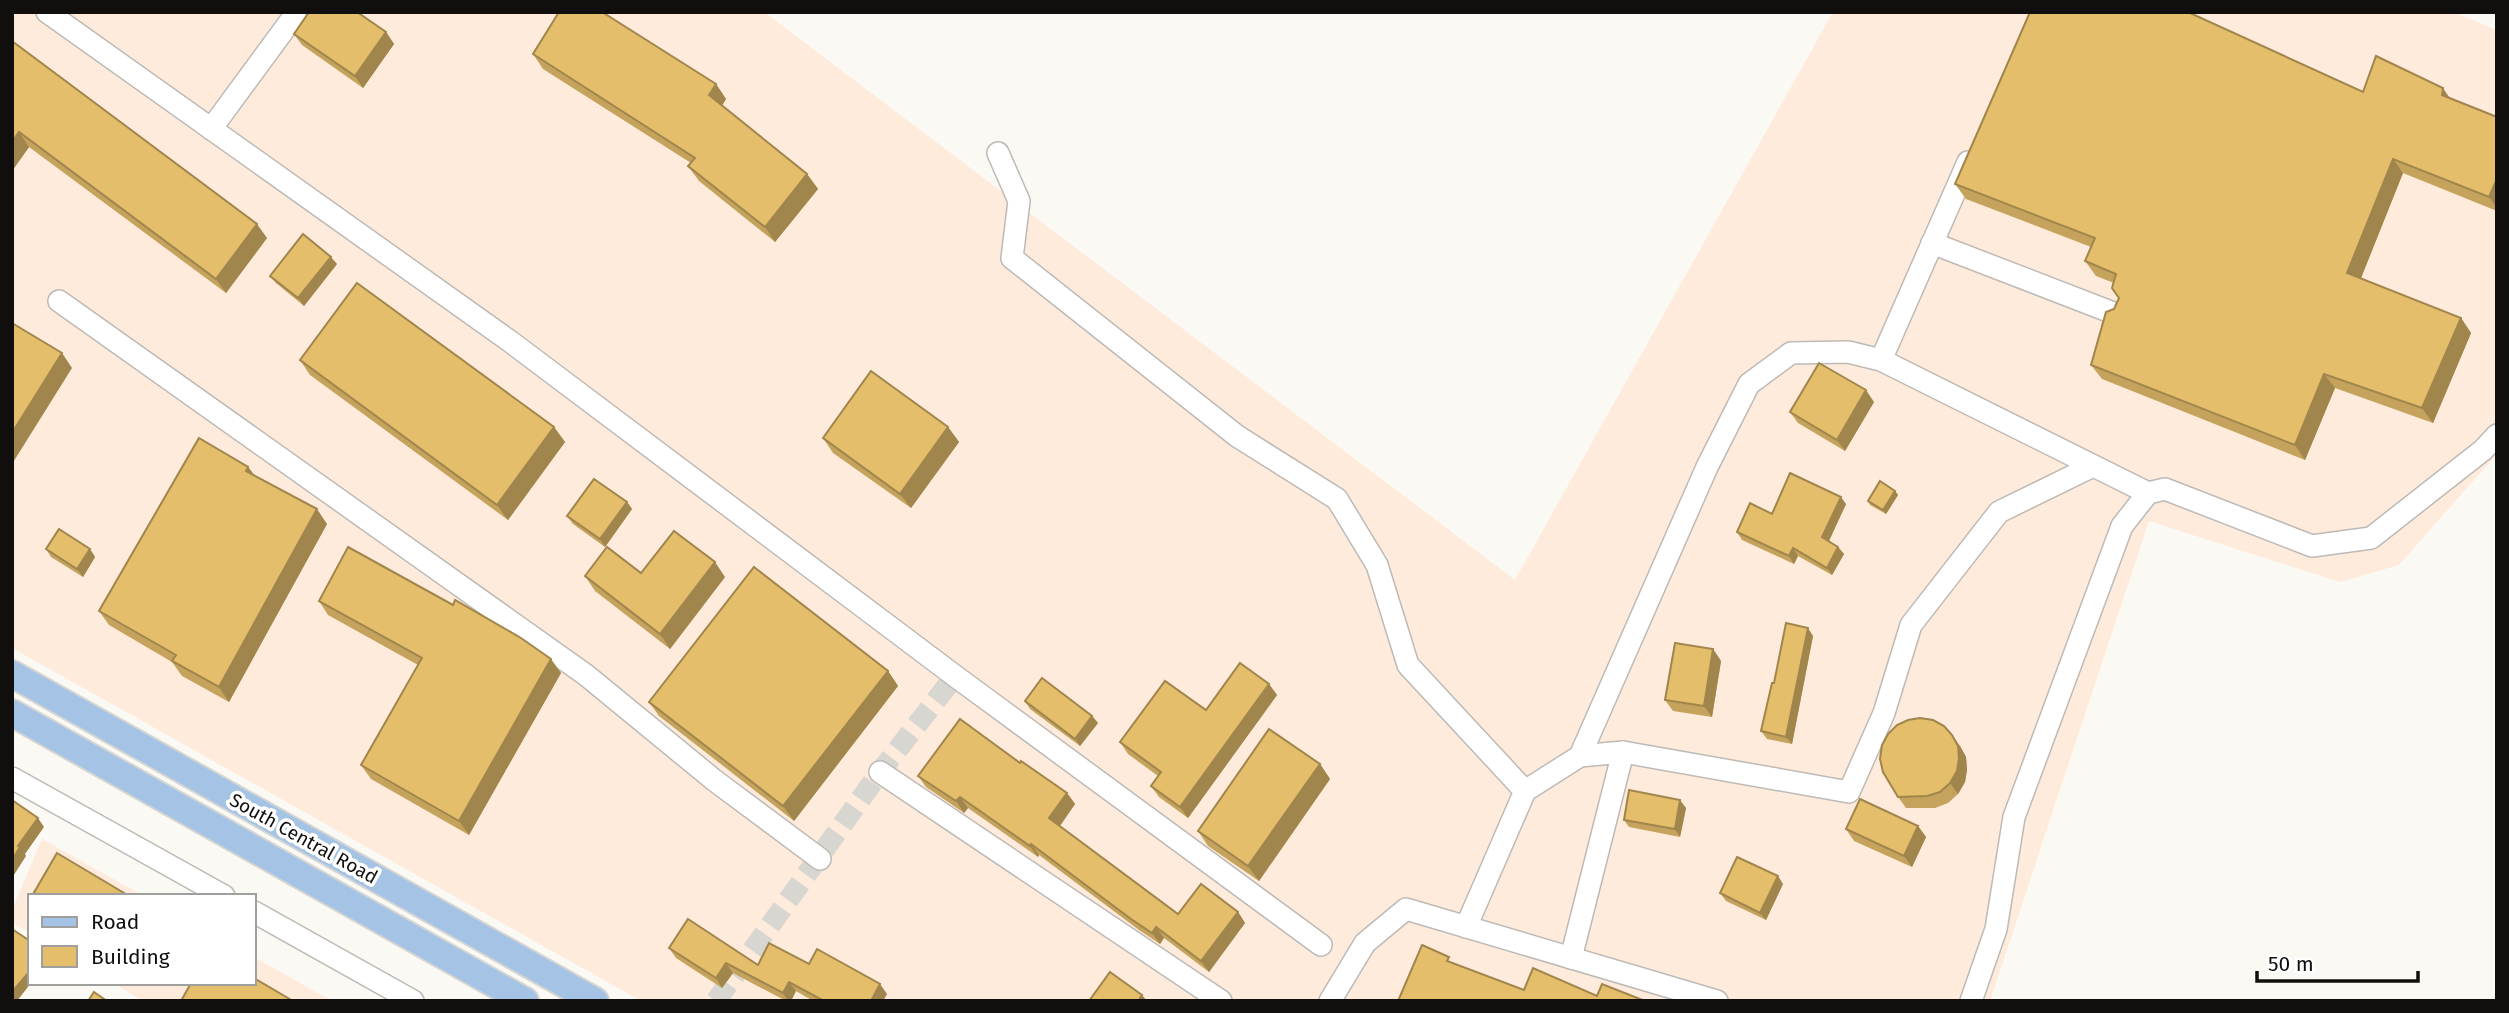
<svg xmlns="http://www.w3.org/2000/svg" width="2509" height="1013" font-family="'Fira Sans',sans-serif">
<rect width="100%" height="100%" fill="#fbf9f4"/>
<g fill="#ffebdc">
<polygon points="12,12 764,12 1515,580 1833,12 2453,12 2497,30 2497,454 2399,565 2340,582 2149,521 1990,1001 641,1001 12,648"/>
<polygon points="42,839 144,896 30,896 30,933 12,923 12,910"/>
<polygon points="254,957 332,1001 143,1001 113,983 254,983"/>
</g>
<g fill="none" stroke-linecap="round" stroke-linejoin="round">
<polyline stroke="#d8d6d1" stroke-width="21" stroke-dasharray="21 10" stroke-linecap="butt" points="716,1001 880,772 955,676"/>
<defs>
<g id="minor">
<polyline points="47,12 511,342 955,676 1321,945"/>
<polyline points="211,129 297,12"/>
<polyline points="998,153 1019,201 1012,258 1237,436 1337,499 1377,565 1408,665 1525,791"/>
<polyline points="1932,243 2116,314"/>
<polyline points="59,301 586,675 714,780 820,859"/>
<polyline points="1881,360 1968,162"/>
<polyline points="1623,752 1849,792 1884,713 1911,625 1999,512 2093,466"/>
<polyline points="1580,756 1707,467 1749,384 1791,353 1848,352 1881,360 2148,493"/>
<polyline points="880,772 1221,1001"/>
<polyline points="12,778 224,896"/>
<polyline points="254,912 413,1001"/>
<polyline points="1466,927 1525,791 1580,756 1623,752 1571,958"/>
<polyline points="1330,1001 1365,943 1406,909 1717,1001"/>
<polyline points="1971,1001 1996,929 2014,817 2122,526 2148,493 2165,489 2312,546 2371,538 2483,450 2497,435"/>
</g>
<g id="major">
<polyline points="12,674 595,1001"/>
<polyline points="12,713 525,1001"/>
</g>
</defs>
<use href="#minor" stroke="#bdbab6" stroke-width="24"/>
<use href="#major" stroke="#d4d4d3" stroke-width="30"/>
<use href="#minor" stroke="#fff" stroke-width="21"/>
<use href="#major" stroke="#a4c3e5" stroke-width="26"/>
</g>
<g fill="#c5a35d">
<polygon points="386,32 394,44 363,88 302,45 294,34"/>
<polygon points="12,41 267,238 226,293 29,147 12,171"/>
<polygon points="533,54 716,84 726,99 722,106 807,174 818,189 775,242 699,181 688,166 691,163 543,69"/>
<polygon points="2363,92 2450,98 2497,117 2497,211 2403,173 2361,278 2461,318 2471,333 2433,423 2335,388 2305,460 2102,379 2091,365 2119,298 2114,283 2096,276 2085,261 2091,247 1966,199 1955,184"/>
<polygon points="337,264 304,306 276,283 270,276"/>
<polygon points="300,360 554,427 565,442 508,520 310,375"/>
<polygon points="1874,402 1845,451 1798,423 1790,412"/>
<polygon points="948,427 959,442 911,508 833,453 823,438"/>
<polygon points="248,467 254,475 327,524 229,702 182,676 172,662 109,625 99,611"/>
<polygon points="1895,491 1898,495 1886,514 1870,505 1868,501"/>
<polygon points="627,502 632,509 605,547 573,524 567,516"/>
<polygon points="1846,504 1829,541 1838,547 1844,554 1832,575 1798,556 1794,564 1742,540 1737,532 1772,514"/>
<polygon points="46,549 90,549 95,557 83,577 51,557"/>
<polygon points="585,576 725,577 670,649 595,591"/>
<polygon points="319,601 561,673 469,835 371,779 361,765 418,665 328,615"/>
<polygon points="1813,636 1792,744 1767,739 1761,731 1774,683"/>
<polygon points="1713,649 1721,661 1712,717 1673,711 1665,700"/>
<polygon points="888,671 898,686 794,821 659,716 649,702"/>
<polygon points="1269,684 1277,695 1188,818 1159,797 1151,786 1158,776 1128,754 1120,742 1206,710"/>
<polygon points="1025,701 1092,716 1098,723 1080,746 1030,709"/>
<polygon points="1960,746 1966,757 1967,770 1965,782 1958,794 1948,803 1935,808 1906,808 1898,797"/>
<polygon points="1020,763 1067,793 1075,804 1060,826 1178,914 1238,912 1245,923 1209,972 1164,938 1160,944 1139,930 1039,855 1038,857 968,808 964,813 926,787 918,776"/>
<polygon points="1320,764 1330,779 1259,881 1208,846 1198,831"/>
<polygon points="1686,808 1680,837 1629,827 1624,820"/>
<polygon points="1918,826 1926,837 1912,867 1854,841 1846,829"/>
<polygon points="1783,884 1766,920 1726,901 1720,893"/>
<polygon points="669,948 758,965 809,964 887,994 883,1001 813,1001 796,991 791,1001 786,1001 733,973 722,988 676,958"/>
</g>
<g fill="#a0854c">
<polygon points="386,32 394,44 363,88 355,76"/>
<polygon points="716,84 726,99 719,110 709,95"/>
<polygon points="2443,88 2453,103 2442,95"/>
<polygon points="19,132 29,147 12,171 12,142"/>
<polygon points="2393,159 2403,173 2357,288 2347,273"/>
<polygon points="807,174 818,189 775,242 765,227"/>
<polygon points="2497,179 2497,208 2489,197"/>
<polygon points="257,224 267,238 226,293 216,279"/>
<polygon points="331,257 337,264 304,306 298,298"/>
<polygon points="2461,318 2471,333 2433,423 2422,408"/>
<polygon points="62,353 72,368 12,464 12,433"/>
<polygon points="2324,374 2335,388 2305,460 2295,445"/>
<polygon points="1866,390 1874,402 1845,451 1837,440"/>
<polygon points="554,427 565,442 508,520 497,505"/>
<polygon points="948,427 959,442 911,508 900,494"/>
<polygon points="248,467 259,481 246,471"/>
<polygon points="1895,491 1898,495 1886,514 1883,510"/>
<polygon points="1841,497 1846,504 1827,545 1822,537"/>
<polygon points="627,502 632,509 605,547 600,539"/>
<polygon points="317,509 327,524 229,702 219,687"/>
<polygon points="1838,547 1844,554 1832,575 1827,568"/>
<polygon points="1793,548 1798,556 1794,564 1789,556"/>
<polygon points="90,549 95,557 83,577 77,569"/>
<polygon points="715,562 725,577 670,649 660,634"/>
<polygon points="1808,628 1813,636 1792,744 1786,737"/>
<polygon points="1713,649 1721,661 1712,717 1704,706"/>
<polygon points="551,659 561,673 469,835 459,821"/>
<polygon points="888,671 898,686 794,821 783,806"/>
<polygon points="1269,684 1277,695 1188,818 1180,807"/>
<polygon points="1092,716 1098,723 1080,746 1075,739"/>
<polygon points="1952,735 1960,746 1966,757 1967,770 1965,782 1958,794 1950,783"/>
<polygon points="1320,764 1330,779 1259,881 1248,866"/>
<polygon points="1067,793 1075,804 1057,830 1049,818"/>
<polygon points="960,797 968,808 964,813 956,801"/>
<polygon points="1680,800 1686,808 1680,837 1675,829"/>
<polygon points="38,818 44,827 25,854 26,856 12,878 12,860 18,846"/>
<polygon points="1918,826 1926,837 1912,867 1904,856"/>
<polygon points="1031,844 1039,855 1038,857 1030,846"/>
<polygon points="1778,876 1783,884 1766,920 1760,913"/>
<polygon points="1238,912 1245,923 1209,972 1201,961"/>
<polygon points="1156,927 1164,938 1160,944 1152,933"/>
<polygon points="726,963 733,973 722,988 716,978"/>
<polygon points="30,971 30,983 31,983 17,1001 12,1001 12,992"/>
<polygon points="789,982 796,991 791,1001 788,1001 783,993"/>
<polygon points="880,984 887,994 883,1001 871,1001"/>
<polygon points="1142,995 1147,1001 1138,1001"/>
</g>
<g fill="#e5be6c" stroke="#a0854c" stroke-width="2">
<polygon points="309,12 357,12 386,32 355,76 294,34"/>
<polygon points="559,12 602,12 716,84 709,95 807,174 765,227 688,166 695,158 533,54"/>
<polygon points="2030,12 2188,12 2363,92 2376,56 2443,88 2442,95 2497,117 2497,179 2489,197 2393,159 2347,273 2461,318 2422,408 2324,374 2295,445 2091,365 2106,312 2114,309 2119,298 2112,288 2116,274 2085,261 2095,238 1955,184"/>
<polygon points="12,41 257,224 216,279 19,132 12,142"/>
<polygon points="303,234 331,257 298,298 270,276"/>
<polygon points="357,283 554,427 497,505 300,360"/>
<polygon points="12,323 62,353 12,433"/>
<polygon points="1819,363 1866,390 1837,440 1790,412"/>
<polygon points="871,371 948,427 900,494 823,438"/>
<polygon points="199,438 248,467 246,471 317,509 219,687 172,661 176,655 99,611"/>
<polygon points="1790,473 1841,497 1822,537 1838,547 1827,568 1793,548 1789,556 1737,532 1750,503 1772,514"/>
<polygon points="594,479 627,502 600,539 567,516"/>
<polygon points="1880,481 1895,491 1883,510 1868,501"/>
<polygon points="59,529 90,549 77,569 46,549"/>
<polygon points="674,531 715,562 660,634 585,576 607,547 641,573"/>
<polygon points="348,547 453,605 455,600 521,638 551,659 459,821 361,765 422,658 319,601"/>
<polygon points="754,567 888,671 783,806 649,702"/>
<polygon points="1786,623 1808,628 1786,737 1761,731 1772,683 1774,683"/>
<polygon points="1675,643 1713,649 1704,706 1665,700"/>
<polygon points="1240,663 1269,684 1180,807 1151,786 1161,772 1120,742 1165,681 1206,710"/>
<polygon points="1042,678 1092,716 1075,739 1025,701"/>
<polygon points="1920,718 1933,720 1944,726 1952,735 1958,746 1959,758 1957,771 1950,783 1940,792 1927,796 1898,797 1883,772 1880,759 1882,745 1888,734 1897,725 1908,720"/>
<polygon points="960,719 1020,763 1021,761 1067,793 1049,818 1178,914 1201,884 1238,912 1201,961 1156,927 1152,933 1131,919 1031,844 1030,846 960,797 956,801 918,776"/>
<polygon points="1269,729 1320,764 1248,866 1198,831"/>
<polygon points="1629,790 1680,800 1675,829 1624,820"/>
<polygon points="1860,799 1918,826 1904,856 1846,829"/>
<polygon points="12,800 38,818 18,846 20,847 12,860"/>
<polygon points="57,853 129,896 32,896"/>
<polygon points="1737,857 1778,876 1760,913 1720,893"/>
<polygon points="688,919 758,965 769,943 809,964 817,949 880,984 871,1001 824,1001 789,982 783,993 726,963 716,978 669,948"/>
<polygon points="12,929 30,941 30,971 12,992"/>
<polygon points="1422,945 1449,957 1447,961 1524,990 1533,968 1597,996 1602,984 1645,1001 1398,1001"/>
<polygon points="1110,972 1142,995 1138,1001 1089,1001"/>
<polygon points="254,978 293,1001 181,1001 191,983 254,983"/>
<polygon points="94,992 107,1001 88,1001"/>
</g>
<g text-anchor="middle" stroke-width="7" stroke-linejoin="round" paint-order="stroke">
<g font-size="19" fill="#100f0d" stroke="#fff">
<text transform="translate(304 838) rotate(29)" y="7">South Central Road</text>
</g>
</g>
<rect width="2509" height="1013" fill="none" stroke="#100f0d" stroke-width="28"/>
<rect x="28" y="894" width="228" height="91" fill="#ffffff" stroke="#9f9f9e" stroke-width="2"/>
<rect x="42" y="917" width="35" height="10" fill="#a4c3e5" stroke="#9f9f9e" stroke-width="2"/>
<text x="91" y="929" font-size="21" fill="#100f0d">Road</text>
<rect x="42" y="946" width="35" height="21" fill="#e5be6c" stroke="#9f9f9e" stroke-width="2"/>
<text x="91" y="964" font-size="21" fill="#100f0d">Building</text>
<path d="M2257 971v10h161v-10" fill="none" stroke="#100f0d" stroke-width="3.5"/>
<text x="2268" y="971" font-size="21" fill="#100f0d" stroke="#ffffff" stroke-width="5" paint-order="stroke">50 m</text>
</svg>
